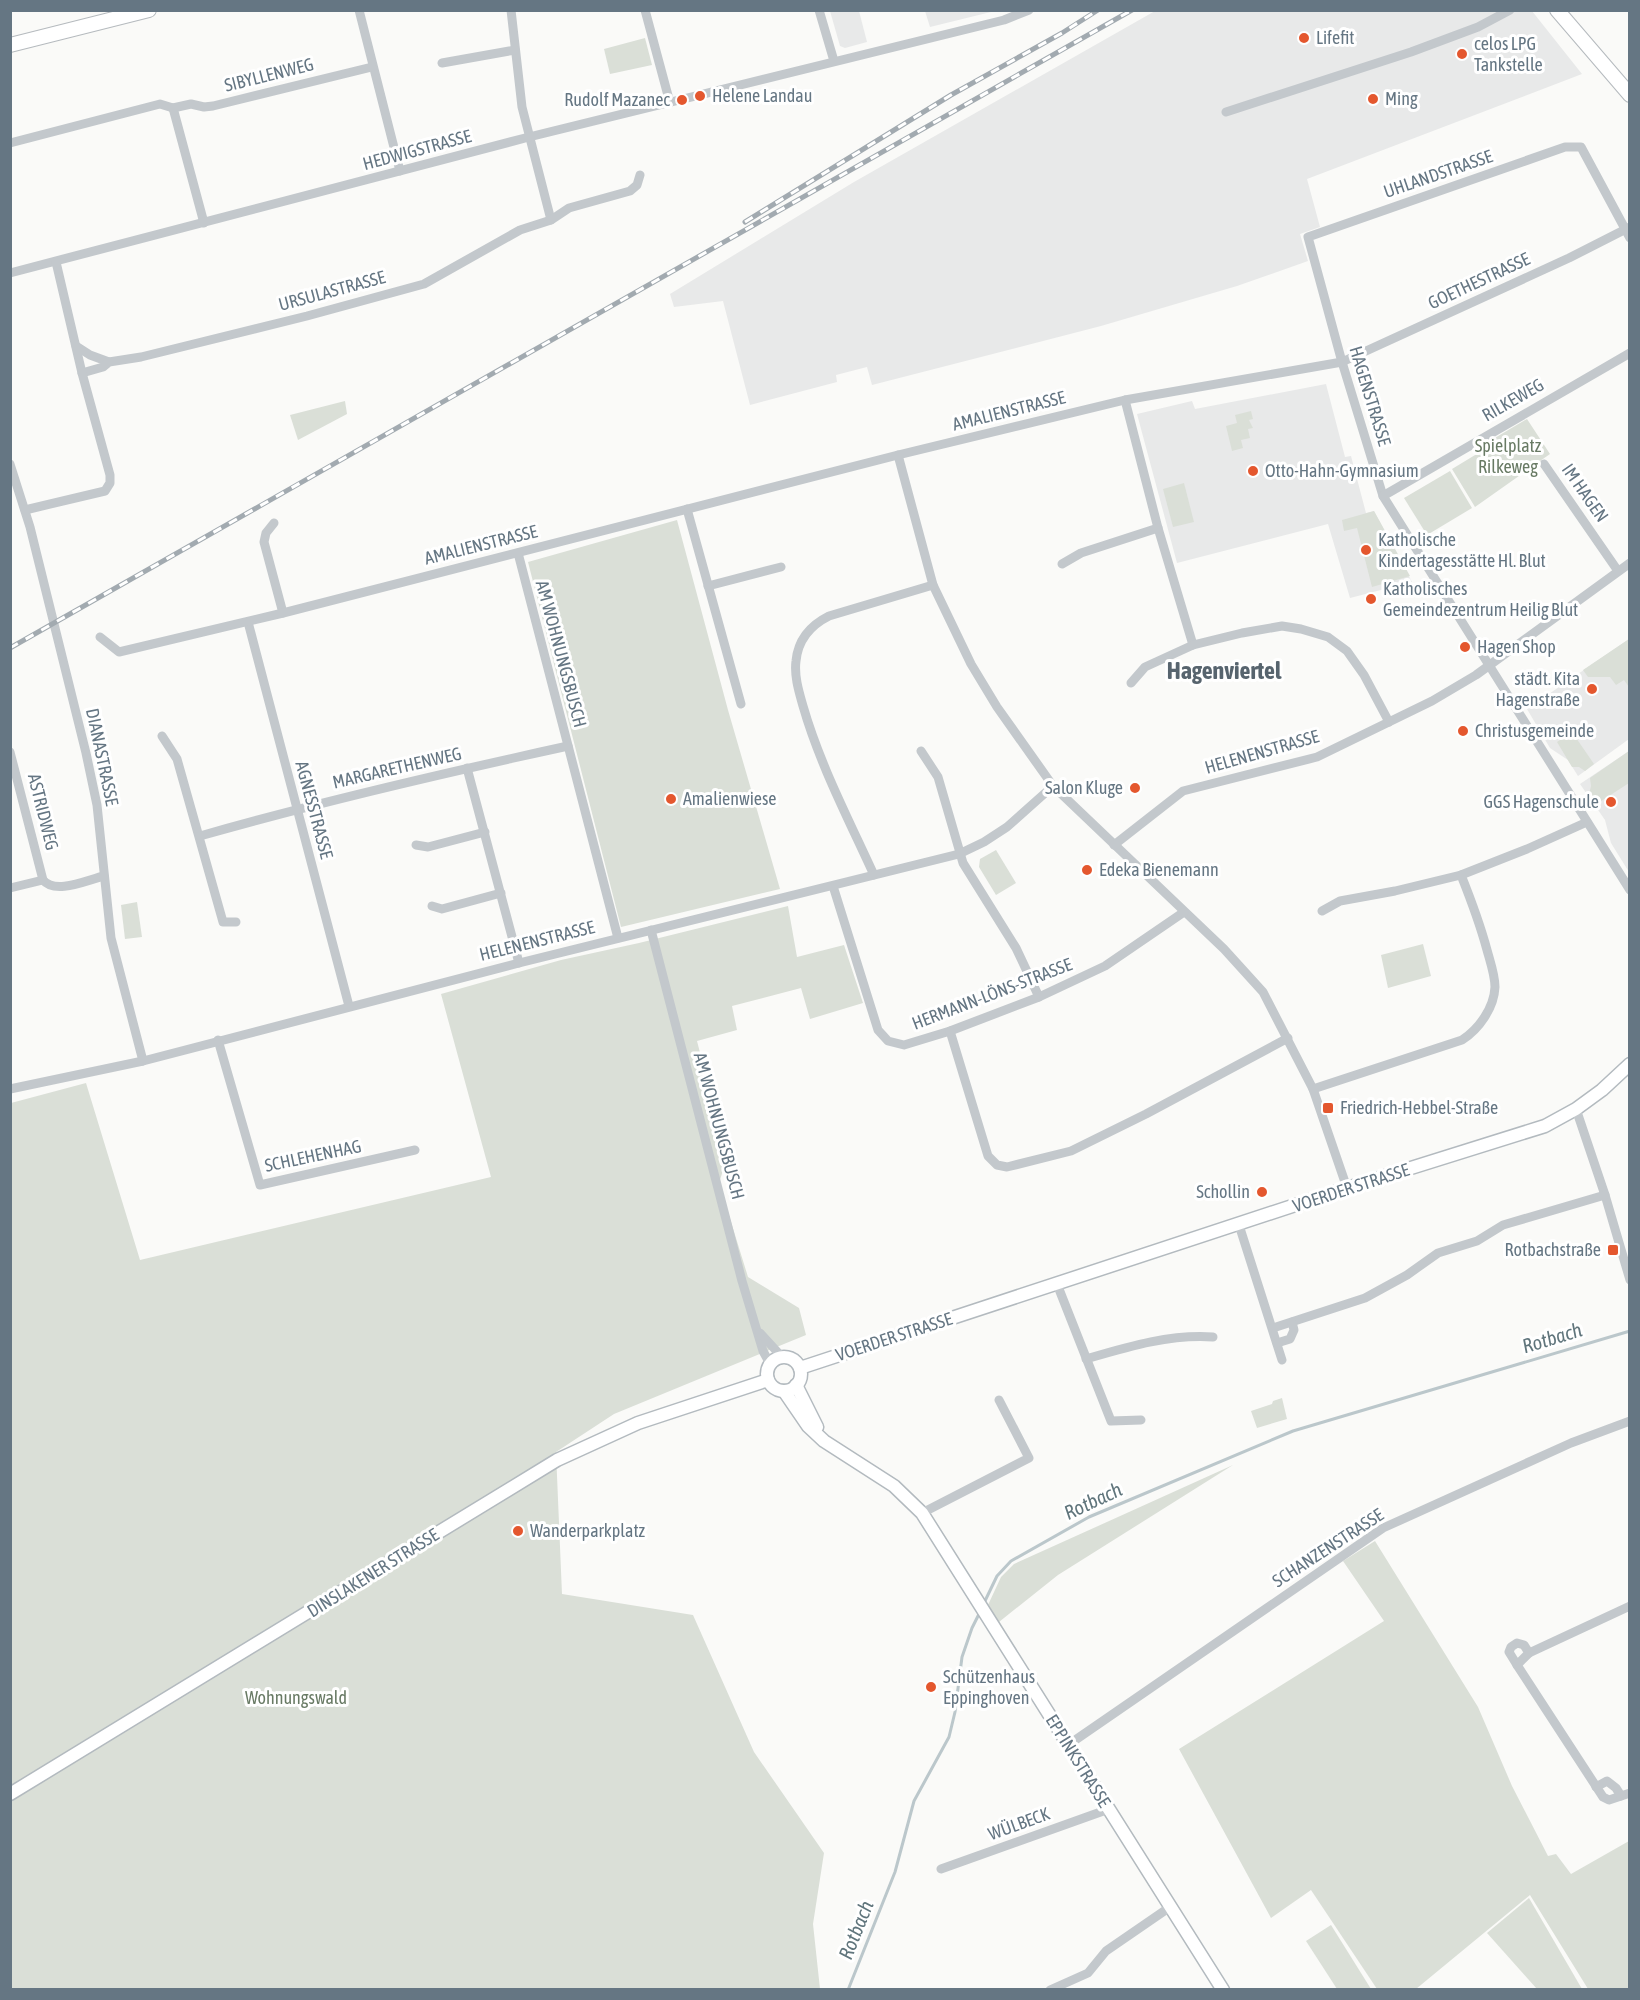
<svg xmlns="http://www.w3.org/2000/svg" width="1640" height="2000" font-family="'Asap Condensed',sans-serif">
<rect width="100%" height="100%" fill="#fafaf8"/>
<g fill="#e8e9e9">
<polygon points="830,11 859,11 867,42 845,48 840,46"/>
<polygon points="925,11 925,10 995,11 930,27"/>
<polygon points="1155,11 1532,11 1582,74 1307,179 1320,227 1300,234 1308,261 1237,286 1101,326 872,385 867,367 836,375 837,382 750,405 723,301 674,307 670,294 854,182"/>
<polygon points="1326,384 1345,457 1351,456 1366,513 1374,511 1412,582 1350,598 1328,524 1177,563 1137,414 1192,401 1195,409"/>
<polygon points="1629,639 1629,739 1578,776 1568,760 1550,748 1527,709"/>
<polygon points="1629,751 1629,872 1611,843 1605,820 1580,784"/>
</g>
<g fill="#dadfd7">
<polygon points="645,38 652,65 610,74 604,49"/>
<polygon points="345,401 347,414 298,440 290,415"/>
<polygon points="1251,411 1253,419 1249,420 1253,428 1248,429 1250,438 1241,440 1243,448 1232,451 1226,426 1237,423 1235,415"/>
<polygon points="1527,419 1550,454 1475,507 1452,469 1485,449 1488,442"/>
<polygon points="1450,471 1472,508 1427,535 1404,498"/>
<polygon points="1184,483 1194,522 1173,527 1163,489"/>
<polygon points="1374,511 1410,576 1372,587 1357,528 1344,531 1342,520"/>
<polygon points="677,520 728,710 780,889 621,927 528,562"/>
<polygon points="1629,639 1629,687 1624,680 1616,685 1610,677 1588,677 1583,670"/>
<polygon points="1572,732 1594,764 1585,771 1579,767 1572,767 1557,742"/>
<polygon points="1629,751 1629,783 1595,805 1589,794 1591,786 1590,778"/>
<polygon points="996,850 1016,883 996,895 979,867 980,859"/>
<polygon points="137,902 142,937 125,939 121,905"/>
<polygon points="788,906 797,957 844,945 863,1003 810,1019 801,988 732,1006 737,1030 697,1041 727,1158 719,1183 748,1277 799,1308 806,1335 614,1414 556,1452 562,1594 693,1615 754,1752 824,1853 813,1924 820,1989 11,1990 11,1103 86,1083 140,1260 491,1177 441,994 561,960 639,943"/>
<polygon points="1423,944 1431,976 1388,988 1381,955"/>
<polygon points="1282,1398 1287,1419 1257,1428 1251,1411 1272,1404 1273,1401"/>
<polygon points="1233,1465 1058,1575 999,1622 988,1605 1001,1577 1014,1564"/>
<polygon points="1375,1541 1478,1707 1512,1786 1548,1856 1556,1854 1571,1874 1629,1841 1629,1989 1588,1989 1530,1895 1416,1989 1377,1989 1311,1890 1271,1918 1179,1749 1384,1621 1343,1561"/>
<polygon points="1529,1898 1582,1989 1537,1989 1487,1933"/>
<polygon points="1331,1925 1371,1989 1337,1989 1306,1941"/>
</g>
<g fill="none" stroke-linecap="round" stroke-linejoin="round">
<g stroke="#bbc7cb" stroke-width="3">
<polyline points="984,1603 997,1576 1011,1561 1089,1517 1293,1431 1630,1331"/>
<polyline points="848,1990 895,1872 914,1801 949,1737 955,1712 962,1657 972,1628 980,1612"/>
</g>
<defs>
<g id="secondary">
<circle cx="784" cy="1374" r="17"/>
<polyline points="800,1368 1347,1188 1545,1126 1576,1109 1602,1090 1630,1064"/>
<polyline points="796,1385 817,1427"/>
<polyline points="784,1391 808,1426 824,1441 894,1486 922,1513 1223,1990"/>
<polyline points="10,1794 557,1460 638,1423 768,1380"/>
</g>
<g id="primary">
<polyline points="1557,10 1630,95"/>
<polyline points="10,45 149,10"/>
</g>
</defs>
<use href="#secondary" stroke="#b3babf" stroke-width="15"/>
<use href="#primary" stroke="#b5babe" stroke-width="16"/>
<g stroke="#c3c8cc" stroke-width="9">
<polyline points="359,10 400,171"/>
<polyline points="511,10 522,107 551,220"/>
<polyline points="645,10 670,103"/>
<polyline points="819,10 834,61"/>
<polyline points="442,63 515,50"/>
<polyline points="173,108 204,223"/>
<polyline points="1226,112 1411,52 1478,27 1510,10"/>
<polyline points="10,143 160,104 173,108 191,104 204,107 213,106 372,67"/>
<polyline points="1630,238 1581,147 1565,147 1308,237 1342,362 1383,496 1630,890"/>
<polyline points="10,273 529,137 1004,20 1029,10"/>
<polyline points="76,346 90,355 109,362"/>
<polyline points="82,373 103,367 109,362 141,357 307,316 424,284 520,230 551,220 569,208 630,191 637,185 640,175"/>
<polyline points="1125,400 1158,528 1193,645"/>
<polyline points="898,455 933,585 971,664 997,707 1053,786 1224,949 1263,992 1313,1089 1347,1188"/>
<polyline points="10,464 30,527 86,753 97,805 111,938 143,1061"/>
<polyline points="1544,464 1618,571"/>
<polyline points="1383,496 1630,353"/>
<polyline points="687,509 741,704"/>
<polyline points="25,510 105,491 110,483 110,475 82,373 56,262"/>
<polyline points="274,523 266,533 264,542 283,613"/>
<polyline points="518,553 618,938"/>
<polyline points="1062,564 1081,553 1158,528"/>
<polyline points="708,586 781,567"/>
<polyline points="248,622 349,1006"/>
<polyline points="100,637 119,652 283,613 898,455 1125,400 1342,362 1569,258 1630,227"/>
<polyline points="1131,683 1145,667 1193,645 1242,633 1282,626 1301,629 1328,637 1347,651 1364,675 1389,722"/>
<polyline points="162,736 177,759 223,922 236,922"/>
<polyline points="921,751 938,777 963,863 1016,948 1039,997"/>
<path d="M10,752L43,880C55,895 87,880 104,876"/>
<polyline points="467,768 519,963"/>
<path d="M200,836C322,801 444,773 568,746"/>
<polyline points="416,845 428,847 485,832"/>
<polyline points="1114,845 1183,791 1317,757 1432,701 1476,675 1630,563"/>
<path d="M874,875C849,820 820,765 803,706C799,692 794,676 796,661C798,640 811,625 829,616L933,585"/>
<polyline points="833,886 878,1030 888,1041 904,1045 950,1031 1039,997 1105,966 1184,912"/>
<polyline points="10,888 43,880"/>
<polyline points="432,906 442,909 501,893"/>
<polyline points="1322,911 1340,901 1395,891 1461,875 1527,849 1587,822"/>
<polyline points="651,930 742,1281 763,1351 770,1364"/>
<polyline points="950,1031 988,1156 997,1165 1007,1167 1071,1151 1146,1114 1288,1038"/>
<polyline points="218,1040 260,1185 415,1150"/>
<polyline points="10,1089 143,1061 519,963 959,854 984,842 1007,827 1053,786"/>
<path d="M1313,1089L1462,1040C1479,1029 1494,1008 1495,987C1495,975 1490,961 1487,950C1480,924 1471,900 1461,875"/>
<polyline points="1576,1109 1605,1195 1630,1280"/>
<polyline points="1239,1225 1282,1360"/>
<polyline points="1057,1284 1111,1421 1141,1420"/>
<polyline points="1273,1328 1365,1298 1407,1275 1438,1253 1477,1241 1503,1225 1605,1195"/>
<polyline points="760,1333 782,1357"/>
<polyline points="1277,1343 1290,1339 1294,1330 1292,1322"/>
<path d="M1086,1359C1127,1347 1169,1334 1213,1337"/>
<polyline points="922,1513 1029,1458 999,1400"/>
<polygon points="1517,1643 1524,1645 1529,1653 1517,1665 1509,1652 1511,1647"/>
<polyline points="1529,1653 1630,1606"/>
<polyline points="1517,1665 1603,1797 1609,1800 1630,1793"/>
<polyline points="1068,1745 1383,1528 1571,1443 1630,1421"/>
<polyline points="1596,1787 1607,1781 1616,1788 1621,1796"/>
<polyline points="941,1869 1109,1809"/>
<polyline points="1050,1990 1088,1973 1106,1951 1170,1907"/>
</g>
<use href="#secondary" stroke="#fff" stroke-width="12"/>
<use href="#primary" stroke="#fff" stroke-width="14"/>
<defs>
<g id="rail">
<polyline points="745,222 951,95 1062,33 1098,10"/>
<polyline points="10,648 1132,10"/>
</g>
</defs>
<use href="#rail" stroke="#a2aab0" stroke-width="5"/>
<use href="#rail" stroke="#fff" stroke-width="3" stroke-dasharray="9" stroke-linecap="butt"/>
</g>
<g fill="#e4572e" stroke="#fff" stroke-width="2">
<circle cx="1304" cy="38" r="6"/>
<circle cx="1462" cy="54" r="6"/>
<circle cx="700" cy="96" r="6"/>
<circle cx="1373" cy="99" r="6"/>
<circle cx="682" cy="100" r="6"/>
<circle cx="1253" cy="471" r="6"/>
<circle cx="1366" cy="550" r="6"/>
<circle cx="1371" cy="599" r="6"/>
<circle cx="1465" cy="647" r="6"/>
<circle cx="1592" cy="689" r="6"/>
<circle cx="1463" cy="731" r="6"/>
<circle cx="1135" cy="788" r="6"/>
<circle cx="671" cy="799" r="6"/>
<circle cx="1611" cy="802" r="6"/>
<circle cx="1087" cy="870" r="6"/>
<rect x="1322" y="1102" width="12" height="12" rx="3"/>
<circle cx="1262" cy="1192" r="6"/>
<rect x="1607" y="1244" width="12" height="12" rx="3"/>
<circle cx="518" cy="1531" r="6"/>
<circle cx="931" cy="1687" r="6"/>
</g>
<g text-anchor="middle" stroke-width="6" stroke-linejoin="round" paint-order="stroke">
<g font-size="18" fill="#657683" stroke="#fff" text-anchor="start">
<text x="1316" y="44">Lifefit</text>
<text x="1474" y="50">celos LPG<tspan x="1474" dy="21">Tankstelle</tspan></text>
<text x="712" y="102">Helene Landau</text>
<text x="1385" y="105">Ming</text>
<text x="670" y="106" text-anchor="end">Rudolf Mazanec</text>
<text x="1265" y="477">Otto-Hahn-Gymnasium</text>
<text x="1378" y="546">Katholische<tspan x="1378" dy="21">Kindertagesstätte Hl. Blut</tspan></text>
<text x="1383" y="595">Katholisches<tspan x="1383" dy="21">Gemeindezentrum Heilig Blut</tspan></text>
<text x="1477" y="653">Hagen Shop</text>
<text x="1580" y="685" text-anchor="end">städt. Kita<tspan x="1580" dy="21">Hagenstraße</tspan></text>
<text x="1475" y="737">Christusgemeinde</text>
<text x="1123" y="794" text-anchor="end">Salon Kluge</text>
<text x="683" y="805">Amalienwiese</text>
<text x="1599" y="808" text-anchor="end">GGS Hagenschule</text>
<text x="1099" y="876">Edeka Bienemann</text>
<text x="1340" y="1114">Friedrich-Hebbel-Straße</text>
<text x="1250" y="1198" text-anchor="end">Schollin</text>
<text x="1601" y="1256" text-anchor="end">Rotbachstraße</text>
<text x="530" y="1537">Wanderparkplatz</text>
<text x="943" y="1683">Schützenhaus<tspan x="943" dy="21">Eppinghoven</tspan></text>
</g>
<g font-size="18" fill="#657683" stroke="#fff">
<text transform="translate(269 75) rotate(-14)" y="6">SIBYLLENWEG</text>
<text transform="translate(417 150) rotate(-15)" y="6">HEDWIGSTRASSE</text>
<text transform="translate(1438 174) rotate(-19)" y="6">UHLANDSTRASSE</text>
<text transform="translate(1479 281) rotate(-25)" y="6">GOETHESTRASSE</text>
<text transform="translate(332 291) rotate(-15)" y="6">URSULASTRASSE</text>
<text transform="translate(1370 396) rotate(73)" y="6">HAGENSTRASSE</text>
<text transform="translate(1513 400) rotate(-30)" y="6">RILKEWEG</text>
<text transform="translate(1009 411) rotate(-14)" y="6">AMALIENSTRASSE</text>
<text transform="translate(1585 493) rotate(55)" y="6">IM HAGEN</text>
<text transform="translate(481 545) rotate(-14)" y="6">AMALIENSTRASSE</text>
<text transform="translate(561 654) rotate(75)" y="6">AM WOHNUNGSBUSCH</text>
<text transform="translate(1262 752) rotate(-16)" y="6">HELENENSTRASSE</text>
<text transform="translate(102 757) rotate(78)" y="6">DIANASTRASSE</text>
<text transform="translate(397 768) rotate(-13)" y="6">MARGARETHENWEG</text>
<text transform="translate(314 810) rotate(75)" y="6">AGNESSTRASSE</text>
<text transform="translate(43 812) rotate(76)" y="6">ASTRIDWEG</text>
<text transform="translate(537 941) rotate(-14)" y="6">HELENENSTRASSE</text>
<text transform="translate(992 994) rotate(-21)" y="6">HERMANN-LÖNS-STRASSE</text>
<text transform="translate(719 1126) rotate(75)" y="6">AM WOHNUNGSBUSCH</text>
<text transform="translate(313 1156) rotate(-12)" y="6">SCHLEHENHAG</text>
<text transform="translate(1351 1188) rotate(-18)" y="6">VOERDER STRASSE</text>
<text transform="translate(894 1337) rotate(-18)" y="6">VOERDER STRASSE</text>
<text transform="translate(1328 1548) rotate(-33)" y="6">SCHANZENSTRASSE</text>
<text transform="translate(373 1573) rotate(-32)" y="6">DINSLAKENER STRASSE</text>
<text transform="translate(1078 1761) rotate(58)" y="6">EPPINKSTRASSE</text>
<text transform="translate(1019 1824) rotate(-20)" y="6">WÜLBECK</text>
</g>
<g font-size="18" fill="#687a64" stroke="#fff">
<text x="1508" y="452">Spielplatz<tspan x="1508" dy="21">Rilkeweg</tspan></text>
<text x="296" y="1704">Wohnungswald</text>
</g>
<g font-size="20" font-style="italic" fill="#60757c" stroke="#fff">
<text transform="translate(1552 1338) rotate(-17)" y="7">Rotbach</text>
<text transform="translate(1093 1501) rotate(-25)" y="7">Rotbach</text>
<text transform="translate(856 1930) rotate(-68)" y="7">Rotbach</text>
</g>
<g font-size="24" font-weight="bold" fill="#57646e" stroke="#fff">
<text x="1224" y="679">Hagenviertel</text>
</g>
</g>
<rect width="1640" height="2000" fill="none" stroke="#657683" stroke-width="24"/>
</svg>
